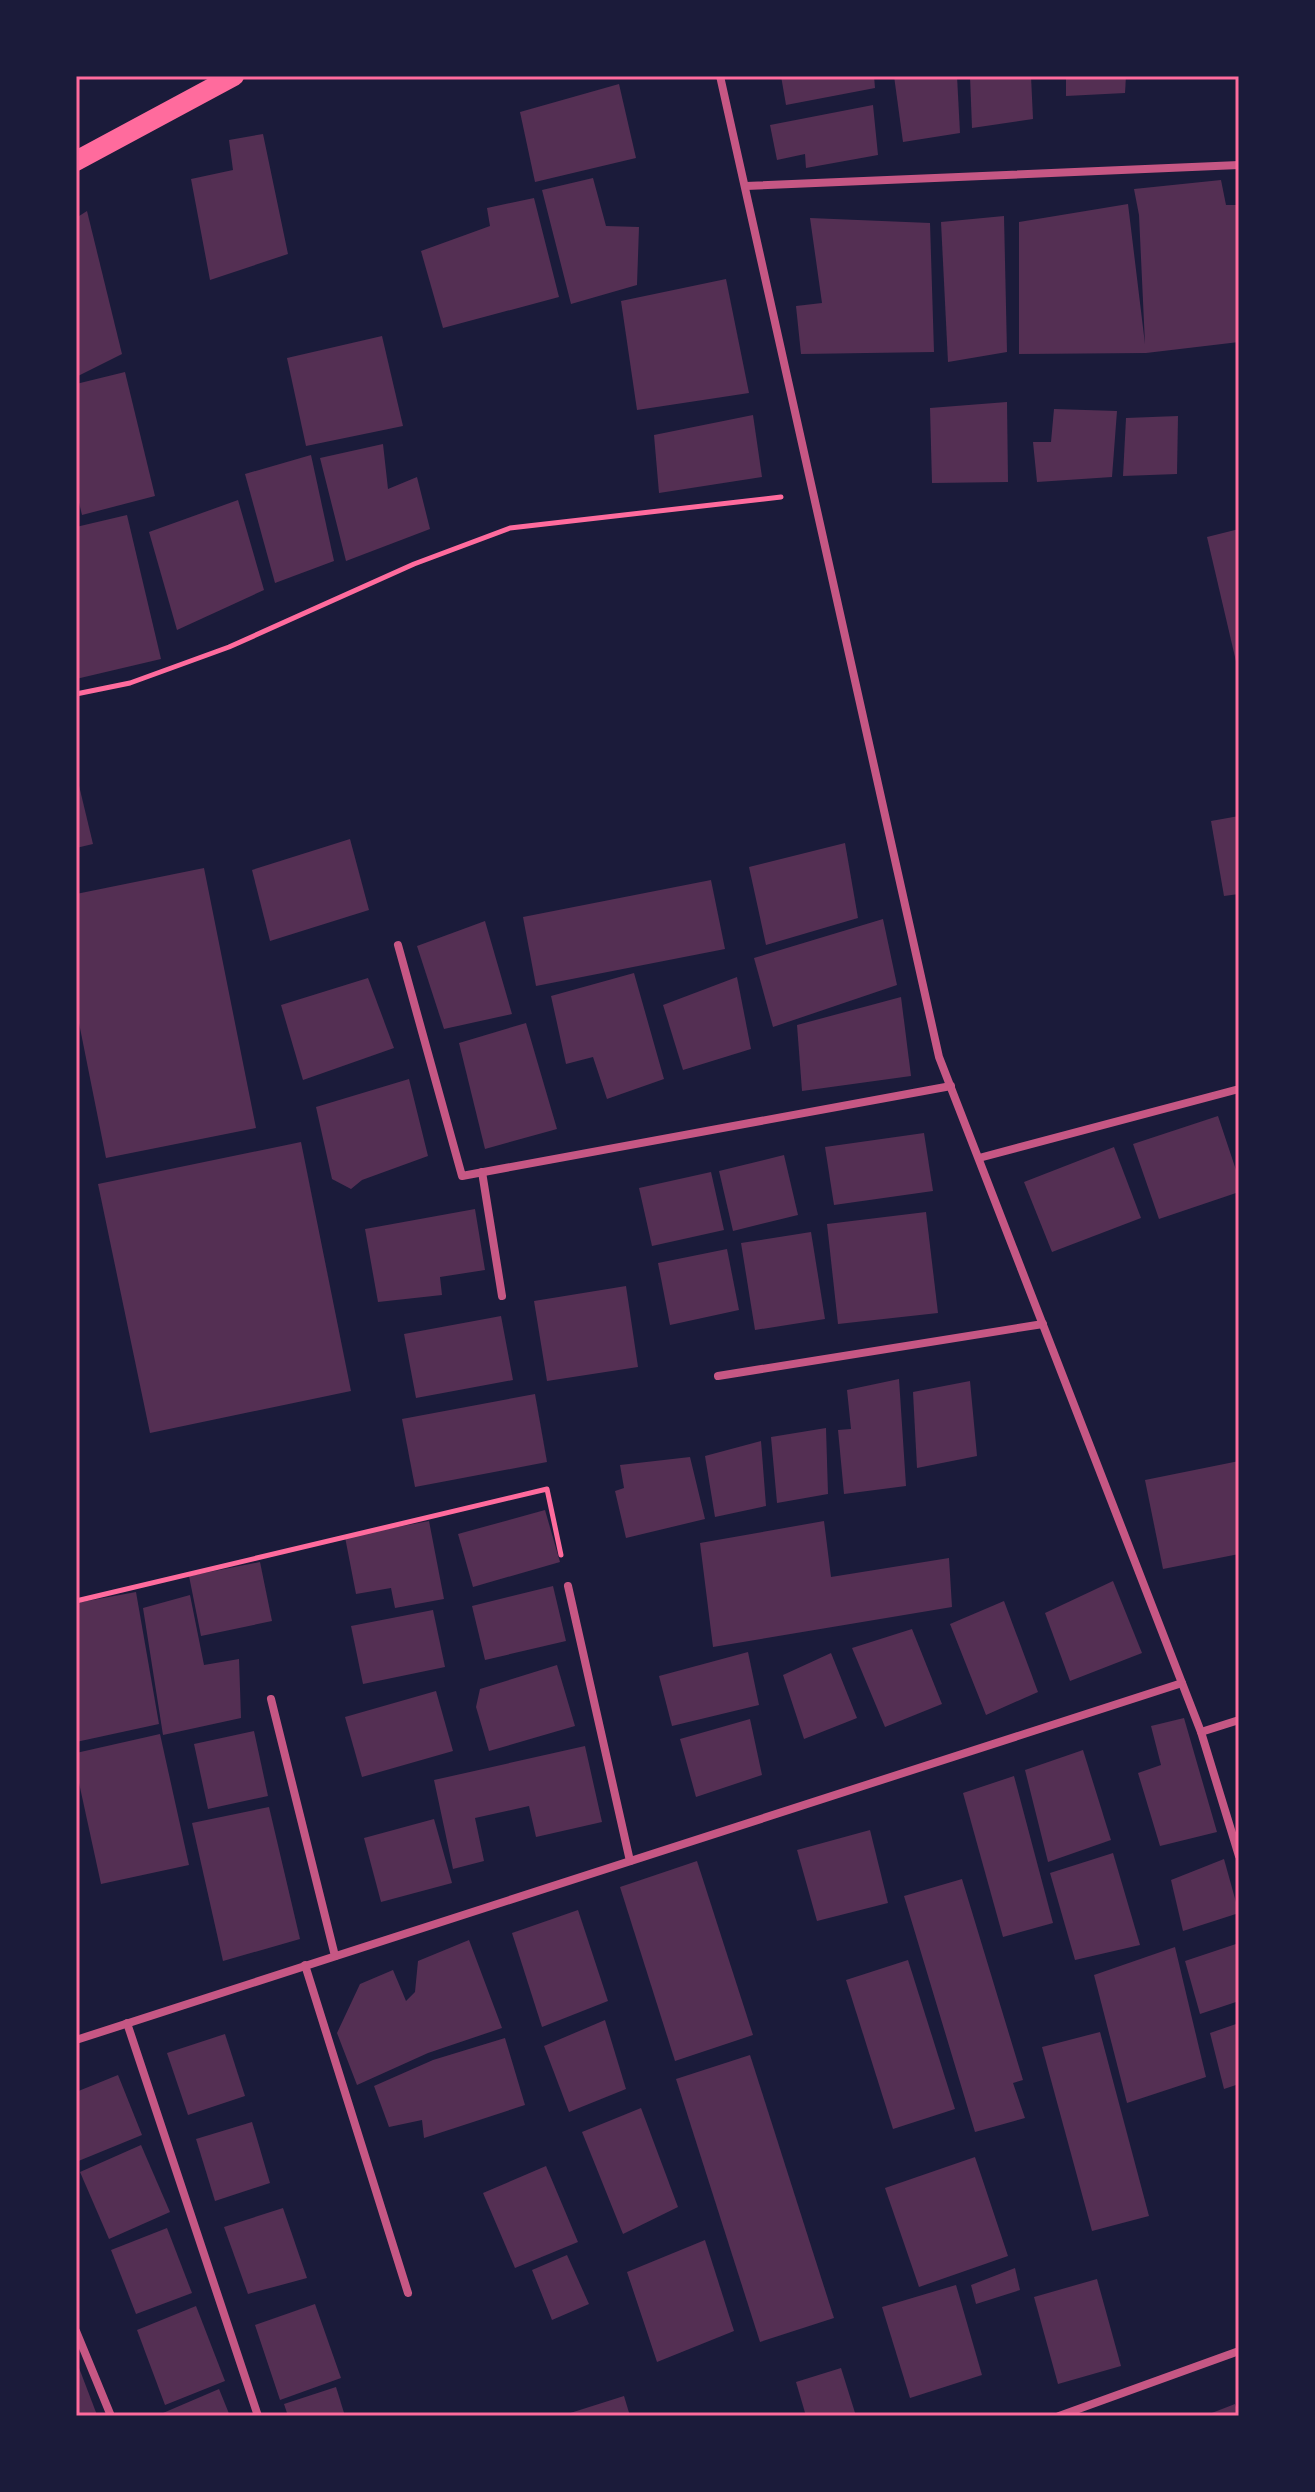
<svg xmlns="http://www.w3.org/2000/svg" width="1315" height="2492" font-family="'Sofia Sans Condensed',sans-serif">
<rect width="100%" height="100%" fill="#1b1b3a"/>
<g fill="#542f53">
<polygon points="781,76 874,76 875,88 786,105"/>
<polygon points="894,76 957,76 960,133 903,142"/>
<polygon points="970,76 1031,76 1033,119 972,128"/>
<polygon points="1066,76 1126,76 1125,93 1066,96"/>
<polygon points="619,84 636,158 535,182 520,112"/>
<polygon points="873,105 878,155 806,168 805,154 777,160 770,125"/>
<polygon points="263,134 288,254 210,280 191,179 233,170 229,140"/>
<polygon points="593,178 606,226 639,227 637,285 571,304 542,190"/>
<polygon points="1221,180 1226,205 1239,205 1239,342 1146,353 1019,354 1019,222 1128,204 1145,344 1139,215 1134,189"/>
<polygon points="534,198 559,297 443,328 421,251 490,226 487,208"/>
<polygon points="87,211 122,354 76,377 76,218"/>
<polygon points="1004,216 1007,352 948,362 941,222"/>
<polygon points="810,218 930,223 934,352 801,354 796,306 822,303"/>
<polygon points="726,279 749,393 637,410 621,301"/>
<polygon points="382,336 403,426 306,446 287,358"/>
<polygon points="125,372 155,496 82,515 76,490 76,384"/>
<polygon points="1007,402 1008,482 932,483 930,408"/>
<polygon points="1054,409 1117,411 1112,477 1037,482 1033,442 1051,442"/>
<polygon points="753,415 762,477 659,493 654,435"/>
<polygon points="1178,416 1177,474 1123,476 1126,418"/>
<polygon points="383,444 388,489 417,477 430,529 346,561 320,458"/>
<polygon points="311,455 334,561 275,583 245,474"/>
<polygon points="238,500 264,590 177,630 149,532"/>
<polygon points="127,515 161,659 76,679 76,527"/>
<polygon points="1239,529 1239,670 1238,670 1207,537"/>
<polygon points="76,773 93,844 76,848"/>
<polygon points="1239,816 1239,894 1224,896 1211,821"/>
<polygon points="350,839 369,910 270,941 252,870"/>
<polygon points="845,843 858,918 766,945 749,867"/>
<polygon points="204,868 256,1128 106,1158 76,1008 76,894"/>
<polygon points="711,880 725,949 536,986 523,917"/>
<polygon points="883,919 897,985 773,1027 754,958"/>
<polygon points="485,921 512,1014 444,1029 417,946"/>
<polygon points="634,973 664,1079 607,1099 593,1057 566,1064 551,996"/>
<polygon points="737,977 751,1049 683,1070 663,1005"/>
<polygon points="368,978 394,1048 303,1080 281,1005"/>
<polygon points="901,997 911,1076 802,1091 797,1025"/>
<polygon points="526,1023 557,1129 485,1149 459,1043"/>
<polygon points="409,1079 428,1156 362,1180 351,1189 332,1179 316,1107"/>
<polygon points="1218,1116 1239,1179 1239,1192 1159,1219 1133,1144"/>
<polygon points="924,1133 933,1191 834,1205 825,1147"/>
<polygon points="301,1142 351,1391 150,1433 98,1184"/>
<polygon points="1114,1147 1141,1218 1052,1252 1024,1182"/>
<polygon points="784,1155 798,1215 733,1231 719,1171"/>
<polygon points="711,1172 724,1230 652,1246 639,1188"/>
<polygon points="475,1209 485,1270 440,1277 442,1295 378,1302 365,1229"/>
<polygon points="926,1212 938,1313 838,1324 827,1224"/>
<polygon points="811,1232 825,1319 755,1330 741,1243"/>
<polygon points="727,1249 739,1310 670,1325 658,1263"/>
<polygon points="626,1286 638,1367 547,1381 534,1301"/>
<polygon points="501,1316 513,1380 416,1398 404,1334"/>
<polygon points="899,1379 906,1486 844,1494 838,1430 851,1429 847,1390"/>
<polygon points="970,1381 977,1456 917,1468 913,1392"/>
<polygon points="535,1394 547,1462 415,1487 402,1419"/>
<polygon points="826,1428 828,1494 777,1503 771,1437"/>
<polygon points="761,1441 766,1506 715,1517 705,1456"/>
<polygon points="690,1457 705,1519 626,1538 615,1491 624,1488 620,1465"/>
<polygon points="1239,1461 1239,1554 1163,1569 1145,1480"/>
<polygon points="545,1510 560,1562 473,1587 458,1534"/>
<polygon points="429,1521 444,1599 395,1608 391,1588 356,1594 345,1537"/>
<polygon points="824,1521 831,1577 949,1558 952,1607 713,1647 700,1543"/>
<polygon points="260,1562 272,1621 201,1636 189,1576"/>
<polygon points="1113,1581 1142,1653 1070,1681 1045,1613"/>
<polygon points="553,1586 566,1641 485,1660 472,1606"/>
<polygon points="136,1592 159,1724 76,1742 76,1603"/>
<polygon points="190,1595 204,1665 239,1659 241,1718 163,1735 143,1608"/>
<polygon points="1004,1601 1038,1692 986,1715 950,1624"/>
<polygon points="433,1610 445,1667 363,1684 351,1626"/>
<polygon points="912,1629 942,1704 885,1727 852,1648"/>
<polygon points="748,1652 759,1705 672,1726 659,1676"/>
<polygon points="831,1653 857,1718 804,1739 783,1675"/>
<polygon points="557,1665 575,1726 489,1751 476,1707 480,1689"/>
<polygon points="436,1691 453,1751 362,1777 345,1717"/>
<polygon points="1184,1718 1217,1832 1160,1846 1138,1773 1161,1765 1151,1726"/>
<polygon points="750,1719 762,1775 696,1797 680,1739"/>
<polygon points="254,1731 268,1796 208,1809 194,1744"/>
<polygon points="160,1734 189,1865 101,1884 76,1769 76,1753"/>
<polygon points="585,1746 602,1822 536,1837 529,1806 475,1818 484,1861 453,1869 434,1780"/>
<polygon points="1083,1750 1111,1840 1048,1862 1025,1770"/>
<polygon points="1014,1776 1053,1923 1003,1937 963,1793"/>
<polygon points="269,1807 300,1939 223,1961 192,1823"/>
<polygon points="434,1819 452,1883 381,1902 364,1838"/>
<polygon points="870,1830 888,1903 817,1921 797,1850"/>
<polygon points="1113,1853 1140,1945 1075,1960 1050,1873"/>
<polygon points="1224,1859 1239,1913 1183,1931 1171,1880"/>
<polygon points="697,1861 753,2035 675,2061 620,1887"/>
<polygon points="962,1879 1023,2080 1013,2083 1025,2118 975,2132 904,1896"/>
<polygon points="578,1910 608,2001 542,2027 512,1933"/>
<polygon points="469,1940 502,2028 428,2053 357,2085 337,2033 360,1984 393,1970 406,2001 415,1992 418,1961"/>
<polygon points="1239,1943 1239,2001 1200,2014 1185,1961"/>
<polygon points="1175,1947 1206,2077 1127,2103 1094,1975"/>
<polygon points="908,1960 955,2109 893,2129 846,1980"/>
<polygon points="605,2020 626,2089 569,2112 544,2046"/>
<polygon points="1239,2023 1239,2084 1224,2089 1210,2033"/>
<polygon points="1100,2032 1149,2216 1092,2231 1042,2047"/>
<polygon points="225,2034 245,2096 188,2115 167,2053"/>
<polygon points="505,2038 525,2105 424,2138 422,2120 389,2127 374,2086 433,2060"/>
<polygon points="750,2055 834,2318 760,2342 676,2079"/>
<polygon points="118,2075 142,2135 76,2162 76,2092"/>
<polygon points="641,2108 678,2207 623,2234 582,2132"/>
<polygon points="252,2122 270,2183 215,2201 196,2139"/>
<polygon points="141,2145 170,2212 109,2239 80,2172"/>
<polygon points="975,2157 1008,2256 919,2287 885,2188"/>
<polygon points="546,2166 578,2242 515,2268 483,2193"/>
<polygon points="283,2208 307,2278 248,2294 224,2227"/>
<polygon points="167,2228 192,2293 136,2314 111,2250"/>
<polygon points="705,2240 734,2331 657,2362 627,2272"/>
<polygon points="567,2255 589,2304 552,2320 532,2270"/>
<polygon points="1015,2268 1020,2290 976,2304 971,2285"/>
<polygon points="1097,2279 1121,2366 1058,2384 1034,2297"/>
<polygon points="956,2285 982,2375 910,2398 882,2307"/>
<polygon points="315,2304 341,2378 280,2400 255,2325"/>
<polygon points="196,2306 225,2381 165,2405 137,2330"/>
<polygon points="76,2360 97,2415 95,2416 76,2416"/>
<polygon points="841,2368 856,2416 806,2416 796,2382"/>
<polygon points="336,2387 345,2416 288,2416 284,2404"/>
<polygon points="219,2389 230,2416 156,2416"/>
<polygon points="624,2396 630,2416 564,2416 564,2415"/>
<polygon points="1235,2404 1239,2416 1204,2416"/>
</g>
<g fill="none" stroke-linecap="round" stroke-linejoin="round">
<g stroke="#ff6b9d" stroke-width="5">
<polyline points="76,694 130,683 229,647 414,564 510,528 781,497"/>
<polyline points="76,1601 547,1489 561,1555"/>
</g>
<g stroke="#c65784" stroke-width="8">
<polyline points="720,76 939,1057 1201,1732 1239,1856"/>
<polyline points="746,186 1239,165"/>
<polyline points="398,945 462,1176 951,1086"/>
<polyline points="979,1158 1239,1089"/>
<polyline points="482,1172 502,1296"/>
<polyline points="718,1376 1043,1324"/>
<polyline points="568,1586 630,1861"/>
<polyline points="271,1699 335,1956"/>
<polyline points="1201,1732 1239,1720"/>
<polyline points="305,1965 408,2293"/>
<polyline points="127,2023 258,2416"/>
<polyline points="76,2040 1182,1683"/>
<polyline points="76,2331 111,2416"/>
<polyline points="1059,2416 1239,2351"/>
</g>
<polyline stroke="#ff6b9d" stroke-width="20" points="76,161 234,76"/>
</g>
<rect width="1315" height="2492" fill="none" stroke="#1b1b3a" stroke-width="156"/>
<rect x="78" y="78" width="1159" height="2336" fill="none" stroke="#ff6b9d" stroke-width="3"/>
</svg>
